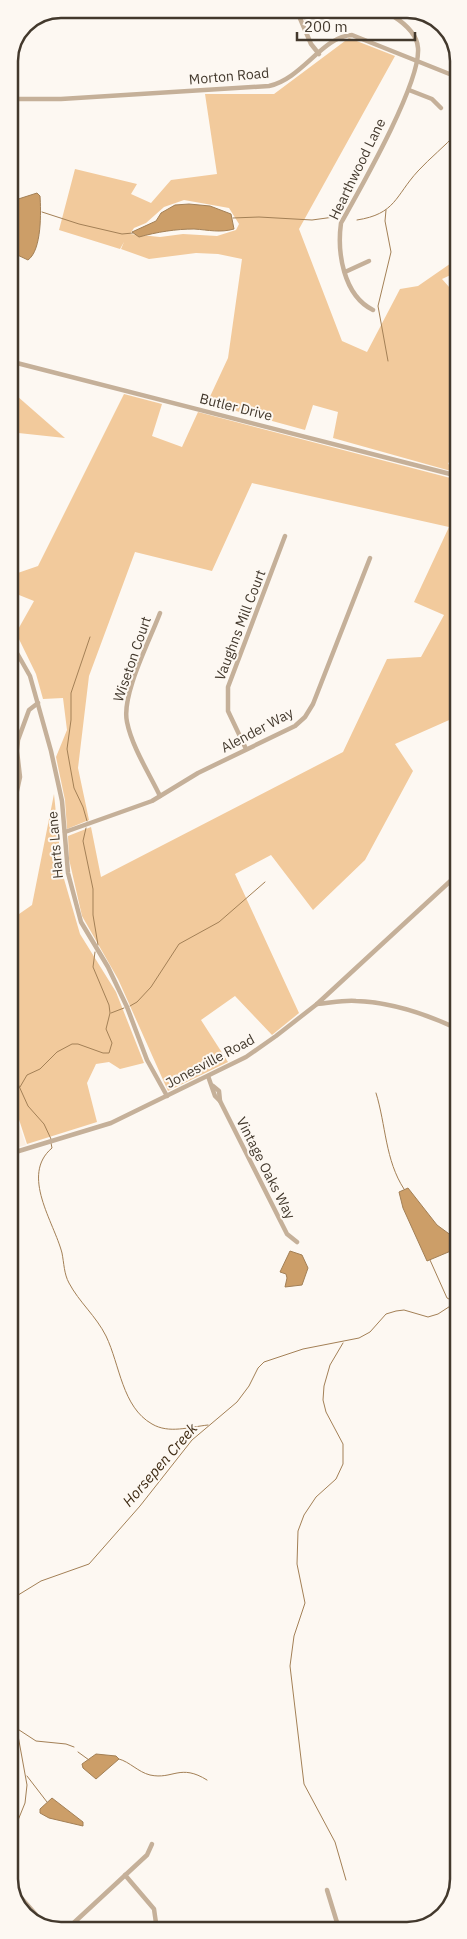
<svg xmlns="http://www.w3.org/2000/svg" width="467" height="1939" font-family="'IBM Plex Sans',sans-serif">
<rect width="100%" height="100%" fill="#fdf8f2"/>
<polygon fill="#fcefe1" points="9,1095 26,1145 9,1150"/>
<g fill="#f2ca9c" fill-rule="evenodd">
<path d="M349,38L395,56L299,229L342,341L367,352L400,289L418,286L457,259V272L442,279L457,296L458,444L448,464L458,468V473L333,438L338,412L313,405L305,430L207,403L228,358L242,259L218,254L196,253L149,259L121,249L124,242L120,249L59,230L75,169L137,184L131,194L151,203L171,180L217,174L205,94H274ZM184,200L229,208L239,224L236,230L217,236L183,234L160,237L130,234L134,228L146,223L164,207Z"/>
<polygon points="9,389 65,438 9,432"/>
<polygon points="124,394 162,404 152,436 182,447 198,412 458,480 458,710 456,717 395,744 413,771 365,860 313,910 271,855 235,874 299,1013 272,1035 235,996 201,1020 228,1062 168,1091 118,979 82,916 69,859 68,836 91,827 101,877 343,752 387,659 421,657 444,615 414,602 449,527 252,483 212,571 135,552 89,676 78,768 89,820 67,829 65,800 56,757 67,730 63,698 43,699 36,674 16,633 34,601 9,591 9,576 38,566"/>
<polygon points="54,794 62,872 80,934 116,992 144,1063 120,1069 109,1062 96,1064 87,1083 97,1122 27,1144 9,1089 9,921 32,905"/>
</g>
<g fill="#cc9e68" stroke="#a38056">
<path d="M37,193L40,196C41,211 42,250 28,260L9,251V202Z"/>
<path d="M189,204L210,206L231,214L234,229C220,233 209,230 194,229C176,229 157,232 139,237L132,232L156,221L161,213L175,205Z"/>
<polygon points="408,1188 437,1225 452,1236 458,1248 427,1261 403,1208 399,1192"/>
<polygon points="290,1251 302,1255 308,1268 302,1285 285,1287 287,1278 286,1274 280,1272"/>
<polygon points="96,1754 116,1756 119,1759 96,1779 83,1768 82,1764"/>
<polygon points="52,1798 83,1822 83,1826 49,1818 40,1813 40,1809"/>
</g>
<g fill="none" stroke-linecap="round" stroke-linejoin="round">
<g stroke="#a38056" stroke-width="1">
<polyline points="386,210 385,221 391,252 378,306 388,361"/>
<polyline points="42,212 79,224 122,234 133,233"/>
<polyline points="233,218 259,217 312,220 334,217"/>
<path d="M357,220C396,214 395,196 418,171C430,158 445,146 457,133"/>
<polyline points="87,821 83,807 74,788 67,749 71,720 71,693 90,637"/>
<polyline points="86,828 83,841 93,889 93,915 98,945"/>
<polyline points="130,1006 137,1002 151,987 179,944 219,922 265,882"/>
<polyline points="111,1013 124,1008"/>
<polyline points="9,1064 28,1106 44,1124 51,1139"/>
<polyline points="20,1087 27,1075 40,1069 57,1052 72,1044 78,1044 103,1053 109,1053 112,1043 106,1029 110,1013 109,1005 93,967 95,952"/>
<path d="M376,1093C386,1125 385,1160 404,1189"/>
<path d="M51,1143L52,1148C20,1175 54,1222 62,1253C64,1263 64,1274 69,1283C79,1302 96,1316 106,1336C120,1365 122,1407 152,1424C169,1434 189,1427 208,1425"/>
<polyline points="430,1260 447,1298 455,1302"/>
<polyline points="343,1343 330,1365 324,1386 323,1400 326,1412 343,1444 343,1464 336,1479 316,1497 304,1515 298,1531 297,1564 305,1603 294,1636 290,1666 304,1784 335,1842 346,1880"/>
<polyline points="10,1600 41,1581 89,1564 140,1506 192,1440 237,1402 249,1386 258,1368 264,1362 303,1349 359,1338 370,1332 386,1314 396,1311 404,1310 428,1317 438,1314 458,1301"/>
<polyline points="10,1724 36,1741 66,1744 74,1747"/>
<polyline points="78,1752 89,1760"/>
<path d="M119,1759C130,1762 138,1772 150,1775C173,1780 180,1763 207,1780"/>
<polyline points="27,1776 47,1802"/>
<polyline points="13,1878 15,1866 10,1840 25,1803 27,1785 17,1730"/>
<polyline points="10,1887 11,1885"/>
</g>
<g stroke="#c5b099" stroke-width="4.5">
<polyline points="296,9 311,44 319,54"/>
<polyline points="409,90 432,99 441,108"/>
<path d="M9,99H61L269,86C302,79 323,36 352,35L457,77"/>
<polyline points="345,272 369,261"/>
<path d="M373,310C343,295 337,252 341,223C360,189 421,83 418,48C417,33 404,23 393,16"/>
<polyline points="9,361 458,476"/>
<path d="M160,613C150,640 121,695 127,722C132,747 149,773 160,796"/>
<polyline points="9,639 30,676 51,751 62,801 68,873 81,922 108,967 127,1007 147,1060 167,1096"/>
<polyline points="246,749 228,711 228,687 285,536"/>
<polyline points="9,827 20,777 17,751 18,740 29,710 38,703"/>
<polyline points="65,832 152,801 198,773 295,726 305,717 313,704 370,558"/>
<path d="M317,1004C330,1003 343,1000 356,1001C392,1002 426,1014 458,1029"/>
<polyline points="208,1076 215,1096 220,1101 287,1234 297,1242"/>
<polyline points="213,1086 219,1091 220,1101"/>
<polyline points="9,1154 111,1123 246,1057 276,1036 317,1004 458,874"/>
<polyline points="125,1875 154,1909 157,1930"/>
<polyline points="327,1890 339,1929"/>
<polyline points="16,1892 46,1926"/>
<polyline points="66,1930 147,1855 152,1844"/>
</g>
</g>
<g text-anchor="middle" stroke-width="4" stroke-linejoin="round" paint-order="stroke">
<g font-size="14" fill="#43392d" stroke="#fdf8f2">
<text transform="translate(229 76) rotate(-5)" y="5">Morton Road</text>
<text transform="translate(357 169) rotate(-64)" y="5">Hearthwood Lane</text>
<text transform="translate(236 407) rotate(14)" y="5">Butler Drive</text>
<text transform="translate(240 625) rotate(-69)" y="5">Vaughns Mill Court</text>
<text transform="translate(132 659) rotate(-71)" y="5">Wiseton Court</text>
<text transform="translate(257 730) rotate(-28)" y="5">Alender Way</text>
<text transform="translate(55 845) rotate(-95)" y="5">Harts Lane</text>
<text transform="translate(210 1061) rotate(-28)" y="5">Jonesville Road</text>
<text transform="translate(266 1168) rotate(63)" y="5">Vintage Oaks Way</text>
</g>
<g font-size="15" font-style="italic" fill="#3d2911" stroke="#fdf8f2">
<text transform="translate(160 1465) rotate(-49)" y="5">Horsepen Creek</text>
</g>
</g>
<path d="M0 0H467V1939H0ZM61 18H407A43 43 0 0 1 450 61V1879A43 43 0 0 1 407 1922H61A43 43 0 0 1 18 1879V61A43 43 0 0 1 61 18Z" fill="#fdf8f2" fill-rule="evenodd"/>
<path fill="none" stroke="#43392d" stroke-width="2.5" d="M61 18H407A43 43 0 0 1 450 61V1879A43 43 0 0 1 407 1922H61A43 43 0 0 1 18 1879V61A43 43 0 0 1 61 18Z"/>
<path d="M297 32v8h118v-8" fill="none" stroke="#43392d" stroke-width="2.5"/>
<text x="304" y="32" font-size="15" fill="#43392d" stroke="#fdf8f2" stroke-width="4" paint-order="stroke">200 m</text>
</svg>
